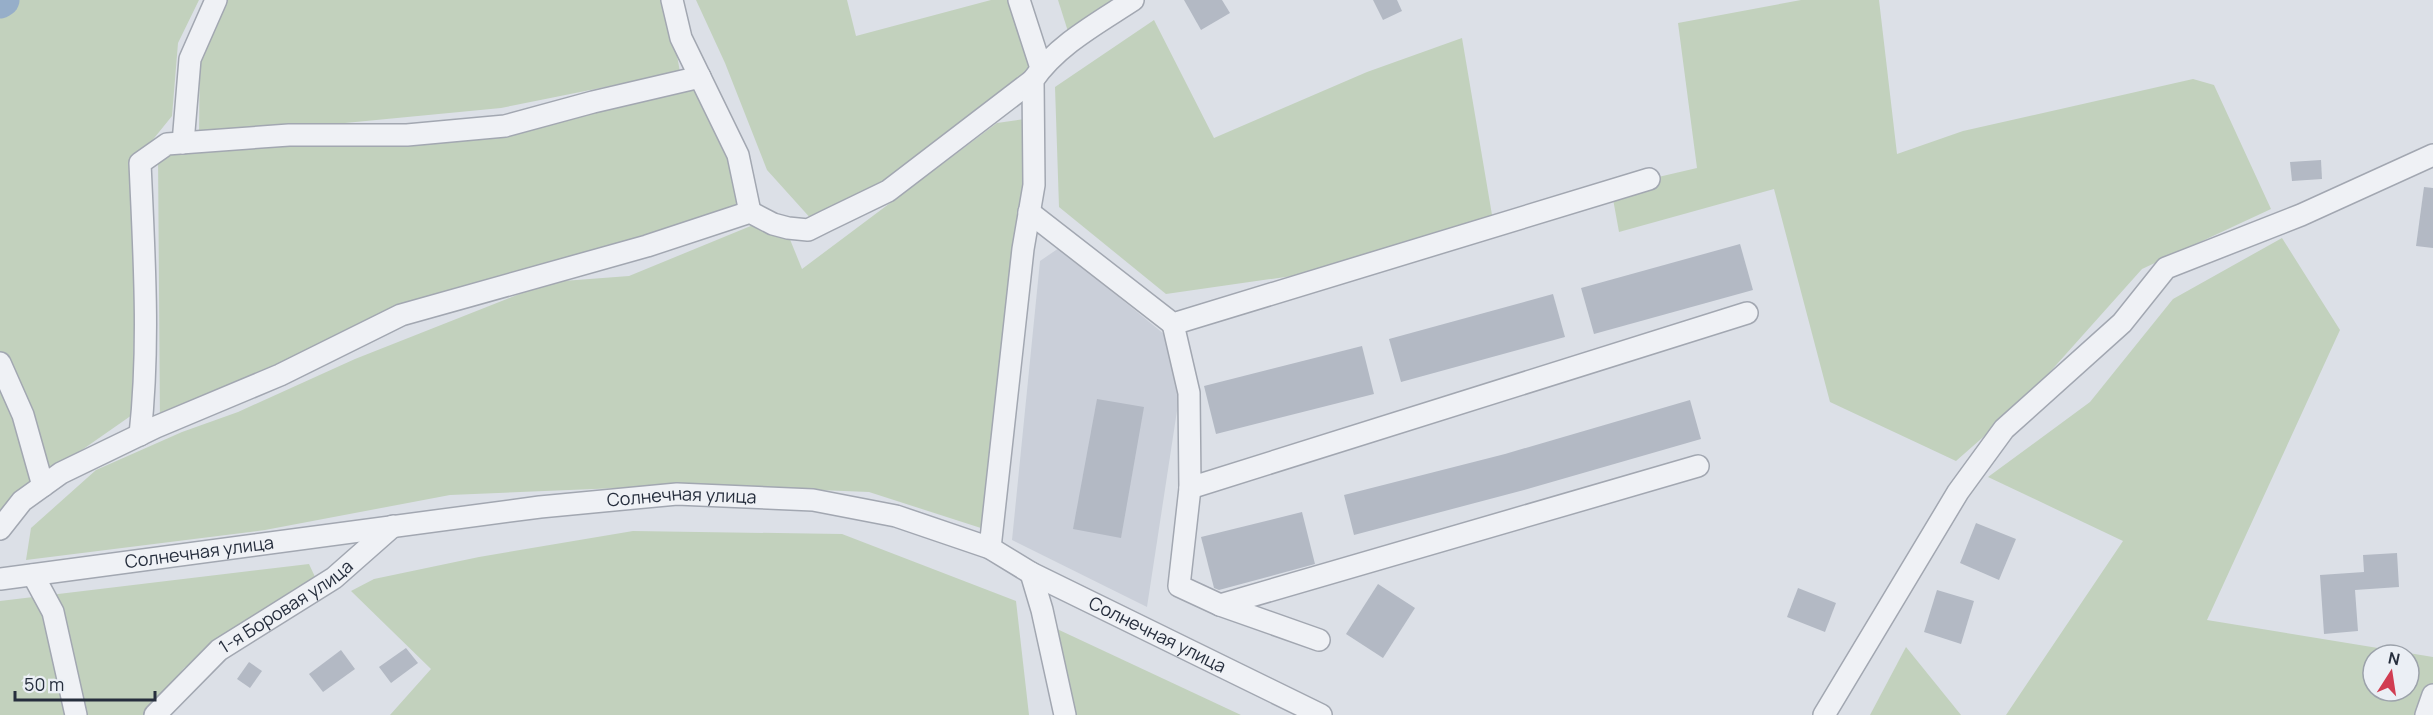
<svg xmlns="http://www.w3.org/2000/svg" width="2433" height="715" font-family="Manrope,sans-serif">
<rect width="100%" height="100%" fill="#dce0e7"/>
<polygon fill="#cacfd9" points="1059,248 1186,352 1147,607 1012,540 1040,261"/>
<g fill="#c2d1bd" fill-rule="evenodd">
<polygon points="0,0 199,0 178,43 172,116 138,158 132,415 36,482 0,521"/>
<polygon points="225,0 667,0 680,72 501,108 199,137 200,43"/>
<polygon points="696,0 847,0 856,36 991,0 1020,0 1040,66 897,174 813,221 767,170 725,63"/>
<polygon points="1058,0 1126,0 1071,41"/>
<polygon points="1801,0 1879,0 1897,154 1963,131 2193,79 2214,85 2271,209 2142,269 2023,402 1956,461 1830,402 1774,189 1619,232 1611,188 1697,168 1678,23"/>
<polygon points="1154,20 1214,138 1367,72 1462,38 1492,215 1341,269 1166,294 1059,207 1055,87"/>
<polygon points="709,78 759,205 507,277 160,424 158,153 499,130"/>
<polygon points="1024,119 1024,212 984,529 869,492 691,485 450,495 265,530 26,560 31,528 96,470 182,432 238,412 355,359 550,282 629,276 758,223 789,237 802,269 997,123"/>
<path d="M2282,238L2340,330L2207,620L2433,657V715H2006L2123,541L1988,477L2090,402L2173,299ZM2373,655H2409V691H2373Z"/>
<polygon points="633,531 842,534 1016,601 1029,715 390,715 431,669 351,591 374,579 479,557"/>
<polygon points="309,564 316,579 184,668 148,715 0,715 0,601"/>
<polygon points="1057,629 1241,715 1065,715"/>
<polygon points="1906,647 1961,715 1870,715"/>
</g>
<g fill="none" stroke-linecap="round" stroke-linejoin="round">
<polyline stroke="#96aec9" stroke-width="33" points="0,2 3,0"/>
</g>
<g fill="#b3b9c4">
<polygon points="1184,0 1222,0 1230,13 1201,30"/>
<polygon points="1373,0 1397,0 1402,11 1383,20"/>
<polygon points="2321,160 2322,179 2292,181 2290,162"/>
<polygon points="2424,187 2433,188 2433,248 2416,246"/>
<polygon points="1740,244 1753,290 1594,334 1581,288"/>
<polygon points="1553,294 1565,337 1401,382 1389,339"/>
<polygon points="1362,346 1374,394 1216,434 1204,386"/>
<polygon points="1097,399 1144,407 1121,538 1073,529"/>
<polygon points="1690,400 1701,439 1524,490 1354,535 1344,495 1505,454"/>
<polygon points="1302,512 1315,564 1219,590 1214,588 1201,537"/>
<polygon points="1976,523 2016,539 1999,580 1960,563"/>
<polygon points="2397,553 2399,587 2355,590 2358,631 2324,634 2320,575 2364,572 2363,555"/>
<polygon points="1378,584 1415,608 1383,658 1346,634"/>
<polygon points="1798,588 1836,603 1825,632 1787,617"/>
<polygon points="1937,590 1974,601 1961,644 1924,632"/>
<polygon points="406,648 418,663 391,683 379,667"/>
<polygon points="341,650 355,669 323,692 309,674"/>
<polygon points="249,662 262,671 250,688 237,679"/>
</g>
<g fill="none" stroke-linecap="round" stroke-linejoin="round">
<defs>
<g id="minor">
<polyline points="672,0 681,38 700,77"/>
<polyline points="1019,0 1041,68"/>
<polyline points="183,143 190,59 216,0"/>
<polyline points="1029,212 1173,324 1649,179"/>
<polyline points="1173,324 1189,393 1190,488 1747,313"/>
<polyline points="0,363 23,415 43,486"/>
<path d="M140,435C150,345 144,254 140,163L167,144L289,135H407L505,126L593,102L700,77L738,155L750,212"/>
<polyline points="1190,488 1179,586 1220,605 1319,640"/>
<polyline points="0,529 22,501 61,473 156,427 280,375 401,315 647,246 750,212 773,224 788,228 808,230 826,221 888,191 1033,80"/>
<path d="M990,548L1023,249L1034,185L1033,80C1057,45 1098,23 1133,0"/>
<polyline points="1031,573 1042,610 1065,715"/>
<polyline points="33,575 53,612 76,715"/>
<path id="s1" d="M0,579L540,507L677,494L813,500L896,516L990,548L1031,573L1321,715"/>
<polyline points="1220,605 1698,466"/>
<path id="s2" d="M155,715L219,650L334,578L393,526"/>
<polyline points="1824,715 1958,492 2004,429 2122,323 2166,268 2301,215 2433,155"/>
<polyline points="2426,715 2433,695"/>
</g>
</defs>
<use href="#minor" stroke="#a2a7b1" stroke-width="24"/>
<use href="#minor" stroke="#eff1f5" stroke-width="21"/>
</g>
<g text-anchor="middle" stroke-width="6" stroke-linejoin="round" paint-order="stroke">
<g font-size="18" fill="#262e3d" stroke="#ebeff5">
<text dy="6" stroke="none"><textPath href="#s1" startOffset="687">Солнечная улица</textPath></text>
<text dy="6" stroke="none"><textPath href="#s1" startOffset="201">Солнечная улица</textPath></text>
<text dy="6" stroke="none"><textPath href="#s2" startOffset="171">1-я Боровая улица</textPath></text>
<text dy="6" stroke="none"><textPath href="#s1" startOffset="1191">Солнечная улица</textPath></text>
</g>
</g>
<g transform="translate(2391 673) rotate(12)"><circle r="28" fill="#ebeff5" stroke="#9ca2ab" stroke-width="1.5"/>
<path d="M0-4.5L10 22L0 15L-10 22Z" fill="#d13c51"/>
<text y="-9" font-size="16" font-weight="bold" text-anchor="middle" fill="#262e3d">N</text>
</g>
<path d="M15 691v9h140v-9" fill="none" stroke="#262e3d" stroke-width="3"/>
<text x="24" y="691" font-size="18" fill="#262e3d" stroke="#ebeff5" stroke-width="4.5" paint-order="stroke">50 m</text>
</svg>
